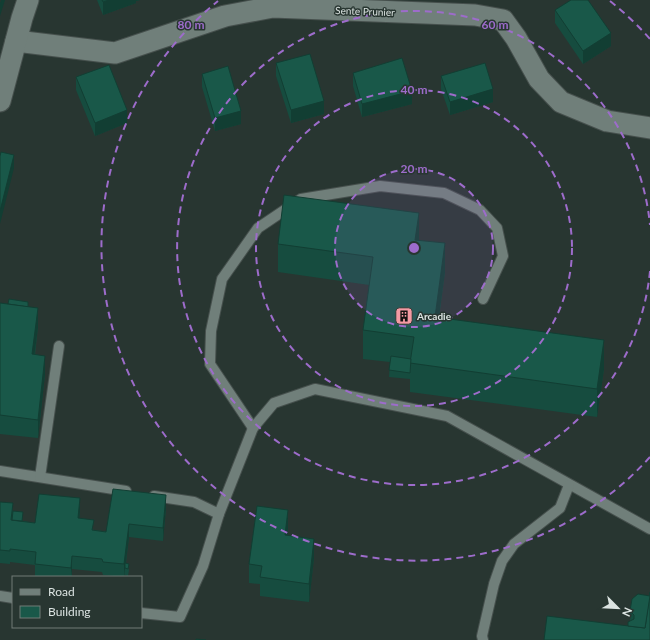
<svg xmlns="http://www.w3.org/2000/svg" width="650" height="640" font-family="Lato,sans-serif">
<rect width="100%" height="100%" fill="#283631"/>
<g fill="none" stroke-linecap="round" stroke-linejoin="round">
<defs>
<g id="service">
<polyline points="253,428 210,364 211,331 222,279 258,228 301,199 380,186 444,193 480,210 497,228 503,256 483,299"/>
<polyline points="0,471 126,491"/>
<polyline points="40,477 59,346"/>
<polyline points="219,514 253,428 274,403 315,389 447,416 650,529"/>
<polyline points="0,596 13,598"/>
<polyline points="141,613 180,617 203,566 219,514 194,502 154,496"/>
<polyline points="483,640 482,636 494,584 502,561 514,544 560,508 569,485"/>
</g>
<g id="minor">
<polyline points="16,41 115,53 225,16 273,7 475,15 503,20 516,38 539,79 561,102 607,121 650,128"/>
<polyline points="0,101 22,18 28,0"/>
</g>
</defs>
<use href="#service" stroke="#46504d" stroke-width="12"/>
<use href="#minor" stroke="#46504d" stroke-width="23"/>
<use href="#service" stroke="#707f7a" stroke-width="10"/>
<use href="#minor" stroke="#707f7a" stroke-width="21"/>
</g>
<g fill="#164c3f">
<polygon points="97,0 140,0 136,1 136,3 103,15"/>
<polygon points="555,10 611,46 583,64 555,23"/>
<polygon points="276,63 324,114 291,123 276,76"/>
<polygon points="353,73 412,104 362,117 353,86"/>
<polygon points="202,74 241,124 215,131 202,87"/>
<polygon points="441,76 493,102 450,115 441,89"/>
<polygon points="76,77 127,123 95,136 76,90"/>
<polygon points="419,240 445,272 439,318 604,369 597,417 410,392 410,379 389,377 390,362 363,359 363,330 369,285 278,272 278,244"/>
<polygon points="0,303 28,307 38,327 35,355 45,374 38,438 0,434"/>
<polygon points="0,502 13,511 23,521 35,523 80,511 79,518 94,530 103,531 107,531 166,508 163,541 129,537 126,563 129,570 128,576 125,575 125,574 124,577 103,575 102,572 72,569 72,577 35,577 35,565 10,562 10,564 0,563"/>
<polygon points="288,528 287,536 314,558 309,602 260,596 260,584 249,583 249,564"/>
<polygon points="650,596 650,640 628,626 630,621 630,611"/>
</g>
<g fill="#123e33">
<polygon points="1,0 5,0 0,16 0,3"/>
<polygon points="109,0 140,0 136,1 136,3 103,15 103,2"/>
<polygon points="611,33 611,46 583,64 583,51"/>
<polygon points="493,89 493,102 450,115 450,102"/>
<polygon points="412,91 412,104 362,117 362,104"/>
<polygon points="324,101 324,114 291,123 291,110"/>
<polygon points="127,110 127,123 95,136 95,123"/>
<polygon points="241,111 241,124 215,131 215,118"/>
<polygon points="14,155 14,168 0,224 0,211"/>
<polygon points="419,213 419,242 415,240"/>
<polygon points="445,243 445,272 435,346 435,317"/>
<polygon points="38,308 38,327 32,373 32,354"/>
<polygon points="604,340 604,369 597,417 597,389"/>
<polygon points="45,356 45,374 38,438 38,420"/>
<polygon points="166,495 166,508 163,541 163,528"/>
<polygon points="80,498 80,511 78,531 78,518"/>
<polygon points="288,510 288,528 285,554 285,535"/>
<polygon points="129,524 129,537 125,569 125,568 124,577 124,564"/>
<polygon points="314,539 314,558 309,602 309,584"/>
<polygon points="72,556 72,569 71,577 71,568"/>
</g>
<g fill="#195849" stroke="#123e33">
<polygon points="102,0 109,0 103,2"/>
<polygon points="571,0 588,0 611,33 583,51 555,10"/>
<polygon points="310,54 324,101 291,110 276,63"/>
<polygon points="402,58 412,91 362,104 353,73"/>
<polygon points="485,63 493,89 450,102 441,76"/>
<polygon points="109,65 127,110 95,123 76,77"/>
<polygon points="228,66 241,111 215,118 202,74"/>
<polygon points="1,152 14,155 0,211 0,156"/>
<polygon points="284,195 419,213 415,240 445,243 435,317 604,340 597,389 410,363 414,337 363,330 373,257 278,244"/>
<polygon points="9,299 28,302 28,307 8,304"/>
<polygon points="0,303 38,308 32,354 45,356 38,420 0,415"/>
<polygon points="391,356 411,359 410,373 389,370"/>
<polygon points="113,489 166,495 163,528 129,524 124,564 103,562 102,559 72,556 71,568 35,564 36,552 10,549 10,551 0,550 0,502 13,503 11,520 35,523 39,494 80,498 78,518 94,520 92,530 106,532"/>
<polygon points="257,506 288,510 285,535 314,539 309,584 260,577 262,566 249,564"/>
<polygon points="13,511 23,512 22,521 12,520"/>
<polygon points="125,563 129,564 128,569 125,568"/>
<polygon points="650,592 650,640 544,640 547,616 645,628"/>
<polygon points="638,594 650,596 645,628 628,626 628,622 634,619 634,615 630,611 632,599"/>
<polygon points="196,639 206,640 196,640"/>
</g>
<circle cx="414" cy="248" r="79" fill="#9d6ccb" fill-opacity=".12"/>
<g fill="none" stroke="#9d6ccb" stroke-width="2" stroke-dasharray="7 5">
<circle cx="414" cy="248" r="79"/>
<circle cx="414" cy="248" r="158"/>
<path d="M650 271A237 237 0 1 1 650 225"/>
<path d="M650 457A315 315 0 1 1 218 1M610 1A315 315 0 0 1 650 39"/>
</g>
<defs>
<symbol id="building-square" viewBox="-11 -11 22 22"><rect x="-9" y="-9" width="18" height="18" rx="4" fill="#f49aa4" stroke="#283631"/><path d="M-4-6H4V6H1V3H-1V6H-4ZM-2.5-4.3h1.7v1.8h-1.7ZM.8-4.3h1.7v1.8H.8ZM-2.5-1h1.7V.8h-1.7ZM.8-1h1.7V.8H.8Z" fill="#111"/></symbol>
</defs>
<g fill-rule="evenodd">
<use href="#building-square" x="394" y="306" width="20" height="20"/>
</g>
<g text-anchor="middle" stroke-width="3" stroke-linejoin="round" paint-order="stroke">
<g font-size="10" fill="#dbe3e1" stroke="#283631">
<text transform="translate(365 11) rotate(2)" y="4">Sente Prunier</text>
</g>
<g font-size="10" font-weight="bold" fill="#dbe3e1" stroke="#283631" text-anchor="start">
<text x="417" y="320">Arcadie</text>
</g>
</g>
<circle cx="414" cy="248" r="6" fill="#9d6ccb" stroke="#283631" stroke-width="2"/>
<g font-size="12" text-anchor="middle" font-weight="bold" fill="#9d6ccb" stroke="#283631" stroke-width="3" stroke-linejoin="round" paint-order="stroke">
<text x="191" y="29">80 m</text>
<text x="495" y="29">60 m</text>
<text x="414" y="94">40 m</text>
<text x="414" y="173">20 m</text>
</g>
<rect x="12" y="576" width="130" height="52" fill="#283631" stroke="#707b77"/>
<rect x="20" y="589" width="20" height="6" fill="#707f7a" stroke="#707b77"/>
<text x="48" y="596" font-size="12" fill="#dbe3e1">Road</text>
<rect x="20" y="606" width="20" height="12" fill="#195849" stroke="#707b77"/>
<text x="48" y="616" font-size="12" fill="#dbe3e1">Building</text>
<g transform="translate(618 608) rotate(114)" stroke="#283631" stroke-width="3" paint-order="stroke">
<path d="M0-3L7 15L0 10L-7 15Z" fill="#dbe3e1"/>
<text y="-6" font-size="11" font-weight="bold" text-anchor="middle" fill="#dbe3e1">N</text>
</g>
</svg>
